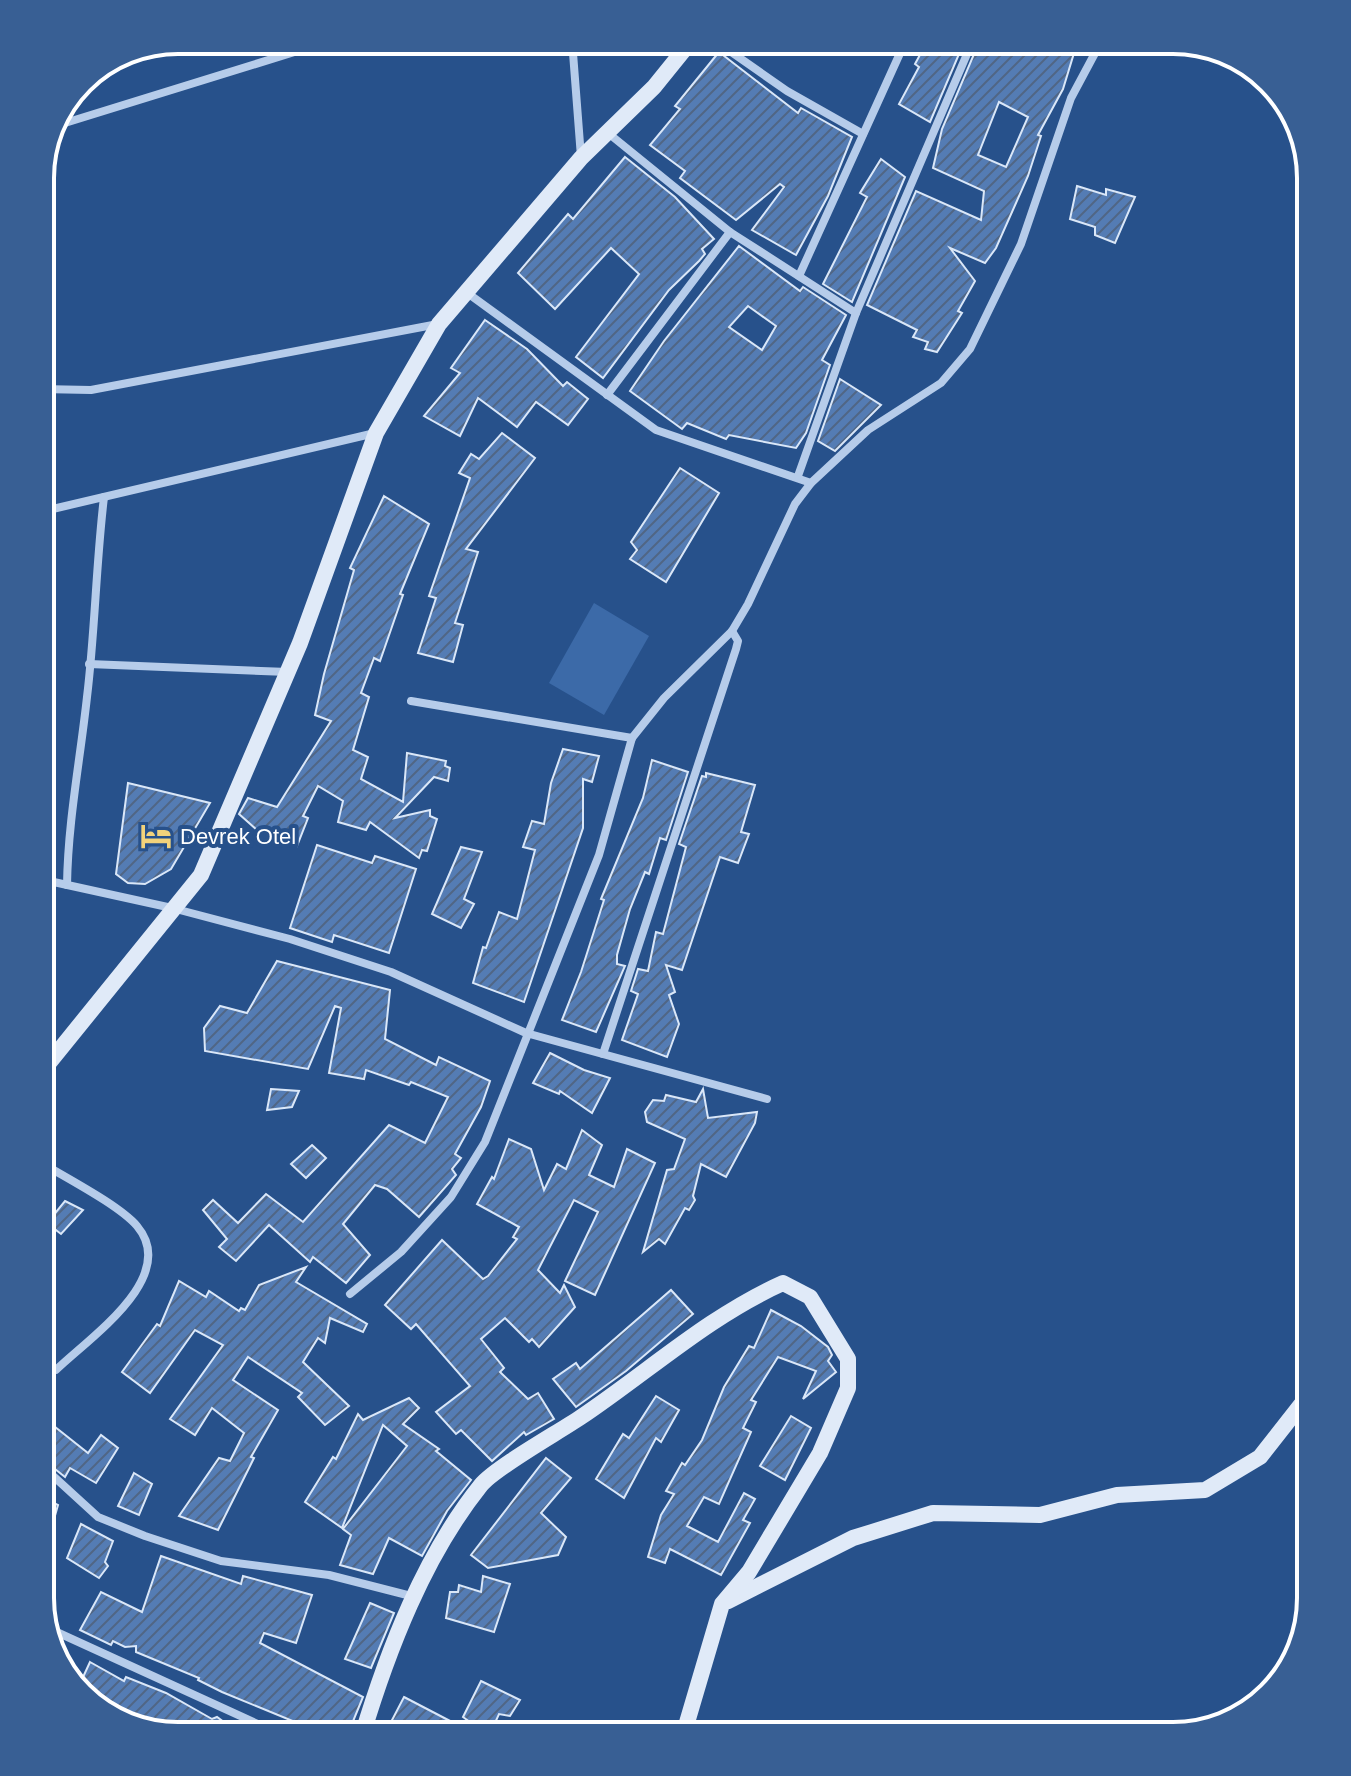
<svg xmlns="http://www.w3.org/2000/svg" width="1351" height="1776" font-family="Helvetica,sans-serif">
<defs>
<pattern id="building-hatch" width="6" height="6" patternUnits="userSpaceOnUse" patternTransform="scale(2)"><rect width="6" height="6" fill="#547cb4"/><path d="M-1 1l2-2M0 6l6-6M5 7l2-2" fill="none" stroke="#506685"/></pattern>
</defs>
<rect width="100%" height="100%" fill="#27518b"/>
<polygon fill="#3c6aa8" points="594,603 649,636 604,715 549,683"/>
<g fill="url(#building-hatch)" stroke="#dae7f8" stroke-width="2" fill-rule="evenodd">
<polygon points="928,40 965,40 930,122 899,104 919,67 915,64"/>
<path d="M980,40H1078L1063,89L1038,135L1041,136L1028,176L996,248L985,263L950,248L975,281L958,311L962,313L937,352L925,349L928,342L913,337L917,330L867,305L916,191L981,220L984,191L933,168L942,129ZM999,102L1028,117L1006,167L978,155Z"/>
<polygon points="719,52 798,113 801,108 852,137 828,196 796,255 752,230 784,187 780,184 736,220 680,178 685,171 650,145 680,109 675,106"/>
<polygon points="625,157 675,197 714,239 702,249 705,254 699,261 669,290 603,378 576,357 639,274 611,248 555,309 518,273 568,214 573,219"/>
<polygon points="881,159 905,177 852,302 823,284 867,197 860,193"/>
<polygon points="1077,186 1106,195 1106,189 1135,197 1115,243 1095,235 1095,227 1070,219"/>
<path d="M739,246L800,291L803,287L846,315L822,360L830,365L806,433L796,448L729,435L726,439L687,423L682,429L630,391L664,341ZM748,306L776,326L762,350L729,327Z"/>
<polygon points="485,320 527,349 563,386 567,382 588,399 568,425 536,402 517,427 478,398 460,436 424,416 460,373 451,368"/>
<polygon points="840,379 881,405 835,451 818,441"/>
<polygon points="502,433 535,458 466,549 478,552 455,623 463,625 453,662 418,653 436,598 429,596 470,478 459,473 471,454 479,459"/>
<polygon points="680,468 719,493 666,582 630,559 637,550 631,542"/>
<polygon points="384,496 429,524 400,594 403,595 380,661 374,658 361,693 369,697 353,750 368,757 361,779 403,802 407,753 446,761 445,766 450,768 448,781 434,777 395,818 430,810 430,816 437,819 427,851 422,850 419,858 370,822 366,830 338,822 343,801 318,786 303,816 308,818 297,846 257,830 239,814 248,798 277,807 331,721 315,715 324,674 354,570 350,568"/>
<polygon points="563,749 599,756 592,782 583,779 583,828 524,1002 473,983 483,947 486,948 499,912 517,919 535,850 523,847 532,821 544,824 551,783"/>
<polygon points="652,760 688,772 666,840 660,838 649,874 645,872 630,909 617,955 617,964 625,966 596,1032 562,1020 581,972 604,900 601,899 643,798"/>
<polygon points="706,773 755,785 741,832 749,834 738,863 720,857 682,970 666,965 675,992 669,995 679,1024 667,1057 622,1040 638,994 631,991 638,969 648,971 656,932 663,934 686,847 679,844 702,776 706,777"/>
<polygon points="128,783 210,803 171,869 145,884 128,883 116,874"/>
<polygon points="317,845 372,863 375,856 416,869 389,953 334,935 332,942 290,928"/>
<polygon points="461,847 482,852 464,899 474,904 461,928 432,914"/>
<polygon points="277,961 390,990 385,1039 436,1065 439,1057 490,1081 481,1107 455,1154 461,1158 452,1169 456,1175 419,1217 387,1189 375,1185 343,1224 370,1255 346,1283 313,1257 310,1262 269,1225 236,1261 219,1247 227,1239 203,1210 213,1200 238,1223 266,1194 303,1222 389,1125 425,1143 448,1097 411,1082 409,1085 366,1070 364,1079 329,1073 341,1008 335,1006 308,1069 205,1051 204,1028 220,1006 247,1013"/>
<polygon points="550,1053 584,1070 610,1078 592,1113 560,1091 559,1094 533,1083"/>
<polygon points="271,1089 299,1091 292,1107 267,1110"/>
<polygon points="703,1089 708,1118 757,1112 755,1123 726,1177 701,1164 693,1196 695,1200 689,1210 685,1208 665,1244 659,1239 643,1252 667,1170 674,1169 685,1139 647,1122 645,1112 653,1100 664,1101 666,1095 696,1102"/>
<polygon points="582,1130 602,1145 589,1175 614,1187 627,1149 655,1163 595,1295 565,1281 598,1212 574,1200 538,1270 560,1293 564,1285 575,1307 539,1347 532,1339 529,1342 505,1318 481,1339 504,1368 500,1372 528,1399 538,1393 554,1419 526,1435 524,1432 492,1461 461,1430 456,1434 436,1412 470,1386 416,1324 411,1329 385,1305 442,1240 483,1279 488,1276 517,1239 513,1237 519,1227 477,1204 492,1177 494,1179 509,1139 531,1149 544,1190 557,1164 566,1169"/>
<polygon points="312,1145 326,1158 306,1178 291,1164"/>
<polygon points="65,1201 83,1210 61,1234 47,1223"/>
<polygon points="306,1267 296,1282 367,1324 363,1332 330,1318 325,1343 318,1338 303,1362 349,1406 325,1425 298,1397 302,1393 248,1357 233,1380 278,1410 251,1457 254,1458 218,1530 179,1516 219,1458 230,1461 244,1433 212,1408 195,1435 170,1419 223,1345 195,1330 150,1393 122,1372 157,1324 160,1326 179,1281 206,1297 209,1291 239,1311 241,1308 245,1310 259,1285"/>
<polygon points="671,1290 693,1314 626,1371 576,1407 553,1379 576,1363 580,1369"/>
<polygon points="771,1310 801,1326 828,1347 832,1355 828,1361 836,1372 803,1399 816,1371 778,1357 751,1400 756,1402 743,1428 751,1432 719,1504 704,1497 687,1526 718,1542 744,1493 755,1499 743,1520 750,1523 721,1575 670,1549 665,1563 648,1557 661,1515 674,1494 666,1491 682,1463 685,1465 702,1440 724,1387 749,1346 754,1348"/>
<polygon points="656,1396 679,1410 661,1442 656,1438 624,1498 596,1479 623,1434 629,1438"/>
<polygon points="409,1398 419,1408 403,1424 439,1449 436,1451 471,1480 447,1511 422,1556 389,1538 373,1574 340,1565 351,1535 343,1529 407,1446 383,1425 342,1528 305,1502 333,1457 336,1459 358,1414 363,1420"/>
<polygon points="40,1415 88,1453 101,1435 118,1448 96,1483 70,1468 65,1477 40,1457"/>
<polygon points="791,1416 811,1428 785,1480 760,1466"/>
<polygon points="546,1458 571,1478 541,1513 566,1537 558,1555 488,1568 471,1555"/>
<polygon points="134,1473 152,1484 139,1515 118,1506"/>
<polygon points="40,1496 58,1505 43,1558 40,1557"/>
<polygon points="81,1524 113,1541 105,1562 108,1566 99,1578 67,1558"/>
<polygon points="161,1556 241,1584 243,1576 312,1595 296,1643 264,1633 260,1643 363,1697 347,1736 329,1736 222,1692 198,1680 199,1678 136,1652 136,1646 125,1647 113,1641 111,1645 80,1630 101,1592 142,1612"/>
<polygon points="483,1576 510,1584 494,1632 446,1618 450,1592 458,1592 459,1585 481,1592"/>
<polygon points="370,1603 394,1613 371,1668 345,1659"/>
<polygon points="90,1662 124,1681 126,1677 166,1693 212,1719 217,1717 228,1725 224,1736 178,1736 109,1717 78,1688"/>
<polygon points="481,1681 520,1700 510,1716 499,1714 489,1736 463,1717"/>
<polygon points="404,1697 452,1722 443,1736 418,1736 391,1722"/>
</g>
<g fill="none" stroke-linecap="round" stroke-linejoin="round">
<g stroke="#b6ccea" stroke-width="8">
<polyline points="572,40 581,157"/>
<polyline points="714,40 787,91 863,134"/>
<polyline points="52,127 333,40"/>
<polyline points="608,133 730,232 856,313"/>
<polyline points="799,276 906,40"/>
<polyline points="466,292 656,430 811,483"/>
<polyline points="40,389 91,390 438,324"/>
<polyline points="607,395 730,232"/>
<polyline points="798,476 856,313 973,40"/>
<polyline points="40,512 375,433"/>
<polyline points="89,664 288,672"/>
<polyline points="411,701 632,738"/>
<polyline points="40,879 172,908 290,939 391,972 526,1033 767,1099"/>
<path d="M67,885C68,821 80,761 87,697C95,631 96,564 104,497"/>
<polyline points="603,1054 736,649 738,641 732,631"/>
<polyline points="350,1294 401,1252 451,1197 485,1142 599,855 632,738 664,698 732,631 748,604 795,504 811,483 868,430 941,383 970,349 1021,244 1071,98 1102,40"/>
<path d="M40,1362L56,1370C89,1338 180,1277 137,1226C119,1205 66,1178 40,1162"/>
<polyline points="40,1464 98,1517 145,1536 221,1561 329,1575 415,1597"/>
<polyline points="50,1629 284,1736"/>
</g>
<g stroke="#e0eaf8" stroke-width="16">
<polyline points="40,1074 201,875 300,643 376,433 439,324 581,158 654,87 692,40"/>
<polyline points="728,1601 853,1538 933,1513 1040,1515 1117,1495 1205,1490 1260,1457 1311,1392"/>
<path d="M362,1736C388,1650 424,1556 481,1485C496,1467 559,1432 581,1417C648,1372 709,1316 783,1283L810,1297L848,1359V1388L820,1453L749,1572L722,1604L683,1736"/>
</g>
</g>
<defs>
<symbol id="hotel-bare" viewBox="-9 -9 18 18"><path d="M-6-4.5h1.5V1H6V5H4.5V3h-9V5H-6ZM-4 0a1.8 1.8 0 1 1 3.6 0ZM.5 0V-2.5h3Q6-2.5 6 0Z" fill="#f2d27b" stroke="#27518b" stroke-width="2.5" paint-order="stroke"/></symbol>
</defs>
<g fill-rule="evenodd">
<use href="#hotel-bare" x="134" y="814" width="44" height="44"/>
</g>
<g text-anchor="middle" stroke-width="8" stroke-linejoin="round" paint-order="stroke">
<g font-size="22" fill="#fff" stroke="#27518b" text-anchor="start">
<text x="180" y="844">Devrek Otel</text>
</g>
</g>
<path d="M0 0H1351V1776H0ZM178 54H1173A124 124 0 0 1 1297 178V1598A124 124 0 0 1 1173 1722H178A124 124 0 0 1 54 1598V178A124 124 0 0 1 178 54Z" fill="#385f94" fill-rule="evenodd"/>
<path fill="none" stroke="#fff" stroke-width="4" d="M178 54H1173A124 124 0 0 1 1297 178V1598A124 124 0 0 1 1173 1722H178A124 124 0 0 1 54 1598V178A124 124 0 0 1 178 54Z"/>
</svg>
